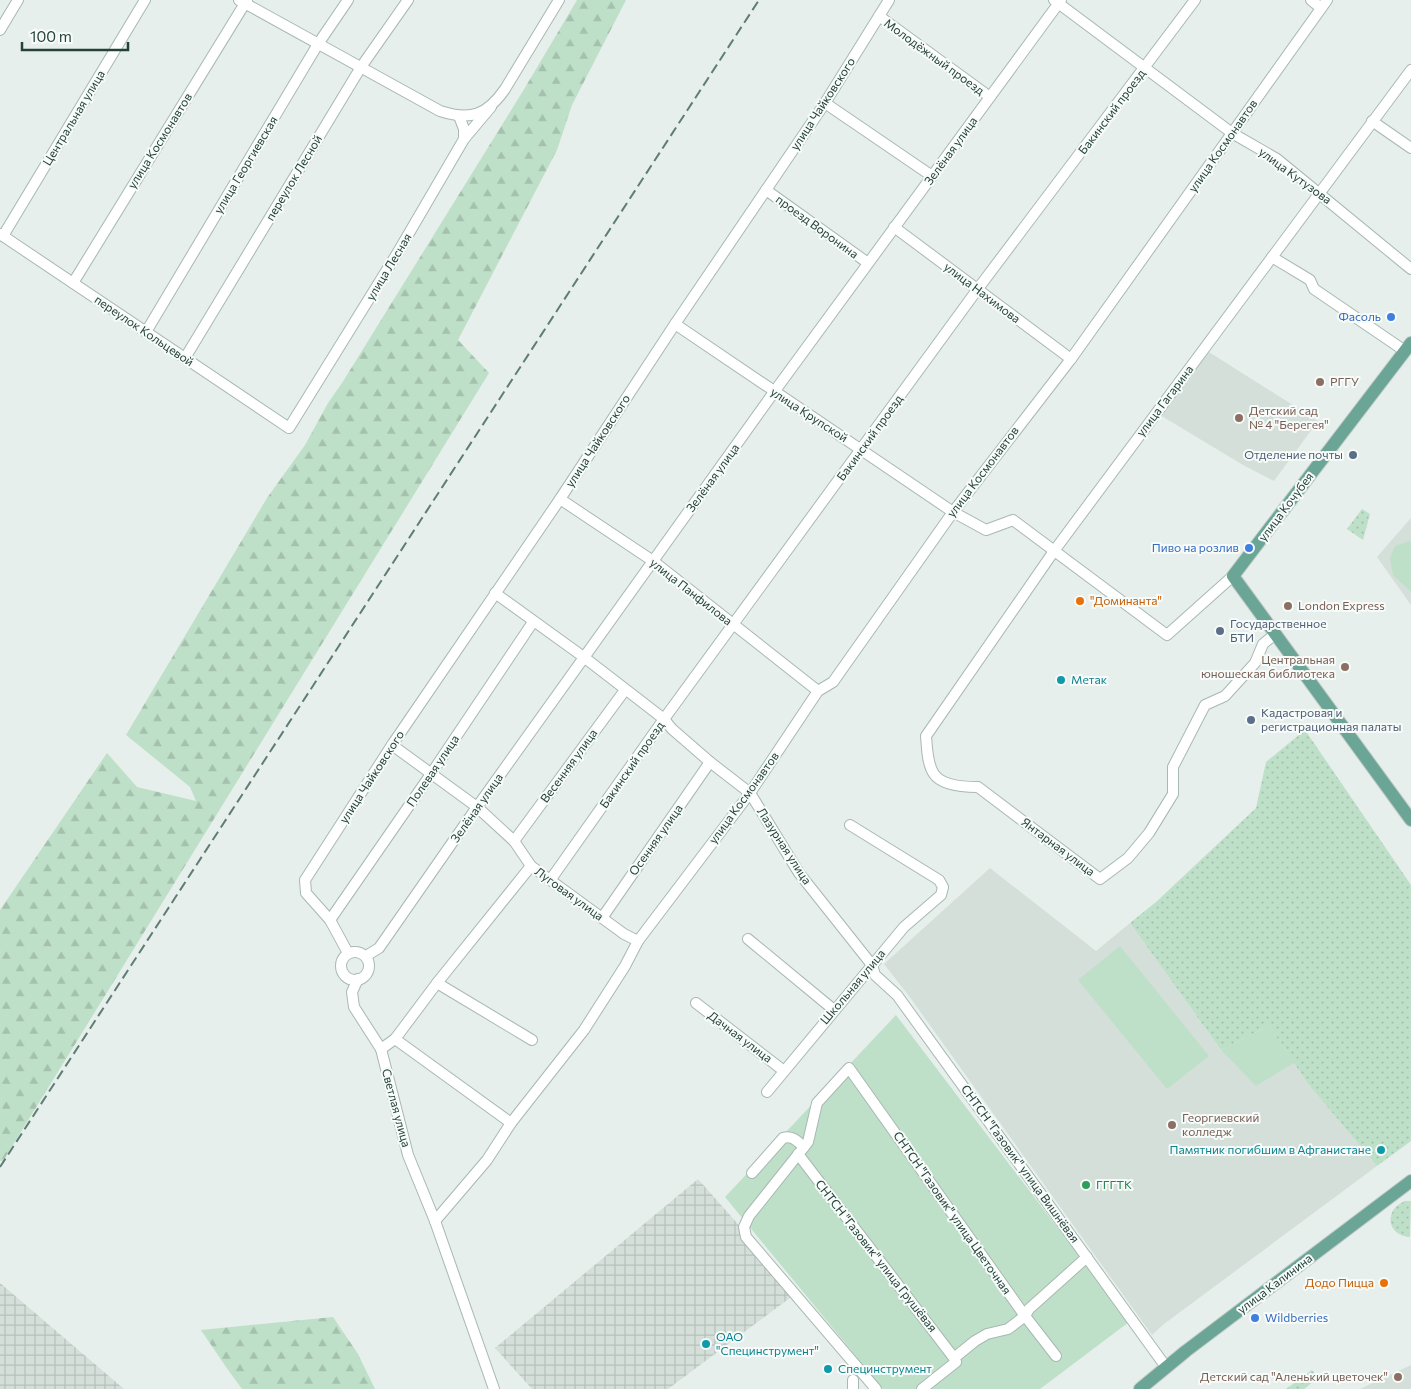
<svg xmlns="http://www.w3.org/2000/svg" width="1411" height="1389" font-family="Commissioner,sans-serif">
<defs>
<pattern id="industrial-grid" width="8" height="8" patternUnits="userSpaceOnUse" patternTransform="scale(1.25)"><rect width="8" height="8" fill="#d4dfda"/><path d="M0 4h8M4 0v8" fill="none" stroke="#b6c1bc"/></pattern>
<pattern id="forest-firs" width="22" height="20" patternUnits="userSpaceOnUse" patternTransform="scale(1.25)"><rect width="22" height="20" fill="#bfe0c8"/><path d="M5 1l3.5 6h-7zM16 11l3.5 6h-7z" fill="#a4c1ad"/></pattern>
<pattern id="park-dots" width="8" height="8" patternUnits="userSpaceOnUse" patternTransform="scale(1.25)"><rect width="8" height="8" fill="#bfe0c8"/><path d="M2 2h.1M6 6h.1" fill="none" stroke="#a4c1ad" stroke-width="1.8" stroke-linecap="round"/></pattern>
</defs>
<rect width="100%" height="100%" fill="#e6efeb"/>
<g fill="#d4dfda">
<polygon points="1209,352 1318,421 1274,481 1243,465 1160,415"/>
<polygon points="1411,518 1411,605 1377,557"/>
<polygon points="990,868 1096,951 1130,923 1221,1050 1269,1026 1308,1084 1377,1166 1164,1324 1152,1335 909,996 884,964"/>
<polygon points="1411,1365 1411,1389 1360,1389"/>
</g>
<g fill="url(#industrial-grid)">
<polygon points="698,1179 798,1292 668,1389 532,1389 495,1348"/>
<polygon points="0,1283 124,1389 0,1389"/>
</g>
<g fill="#bfe0c8">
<polygon points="1410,541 1411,542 1411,592 1393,575 1390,558 1395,546"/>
<polygon points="1120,946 1209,1056 1167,1089 1078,980"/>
<polygon points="896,1015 1129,1322 1040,1389 883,1389 725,1197"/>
<polygon points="1269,1026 1294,1063 1256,1086 1221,1050"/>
</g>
<g fill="url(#forest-firs)">
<polygon points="577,0 626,0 572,105 557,150 458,340 489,373 3,1161 0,1161 0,910 107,753 137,787 196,801 190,787 126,735 267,498 305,445 328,403 342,383 523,91"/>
<polygon points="333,1317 358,1354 375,1389 242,1389 226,1367 201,1330"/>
</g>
<g fill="url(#park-dots)">
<polygon points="1362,509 1370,514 1363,540 1347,529"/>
<polygon points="1305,730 1411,885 1411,1141 1377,1166 1308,1084 1269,1026 1221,1050 1130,923 1156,902 1256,808 1266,762"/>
<path d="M1405,1201H1411L1410,1237C1387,1236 1383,1210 1405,1201Z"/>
<polygon points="1312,1370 1318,1378 1304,1389 1286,1389"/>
</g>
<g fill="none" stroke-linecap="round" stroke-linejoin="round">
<defs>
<g id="minor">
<path d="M239,0L440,111C471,121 487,115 505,89L559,0"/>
<polyline points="1054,0 1232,133 1277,159 1411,269"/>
<polyline points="1311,0 1321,8"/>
<polyline points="879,16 990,97"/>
<polyline points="0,30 18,0"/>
<polyline points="825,103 932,176"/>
<polyline points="459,116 464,129 464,139"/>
<polyline points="1372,121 1411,148"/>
<polyline points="766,190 868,263"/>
<polyline points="894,227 1071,359"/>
<polyline points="0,234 289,428 398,252 464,139 491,107"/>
<polyline points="3,236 145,0"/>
<polyline points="1272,257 1310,280 1314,289 1405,351"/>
<polyline points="73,283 247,0"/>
<polyline points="675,324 953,512 986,530 1013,520 1167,635 1233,576"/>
<polyline points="146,332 318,44 348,0"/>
<polyline points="185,358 361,67 408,0"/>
<polyline points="560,499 653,561 818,691"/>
<polyline points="495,593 585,658 664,719 672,729 710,762 750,793 799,873 872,965 875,975 897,995 1166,1367"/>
<path d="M1275,634L1263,644L1255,663L1225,696L1205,705L1173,767V794L1149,833L1128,858L1100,879L978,787C965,787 942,786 934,774C927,764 927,747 926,736L1054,551L1411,70"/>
<polyline points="392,745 477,807 514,841 531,866 624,934 638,941"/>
<polyline points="514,841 625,690"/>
<polyline points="551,879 664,719 977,290 1195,0"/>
<polyline points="602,918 710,762"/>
<polyline points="330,920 431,774 533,622"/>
<polyline points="748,939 834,1010"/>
<circle cx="355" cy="966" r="14"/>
<polyline points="348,953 330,920 306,893 305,880 392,745 560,499 675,324 825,103 889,0"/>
<polyline points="366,956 379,948 477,807 774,392 1061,0"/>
<polyline points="358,979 352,992 354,1007 381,1049"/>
<polyline points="437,983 532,1040"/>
<polyline points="696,1003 784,1071"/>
<polyline points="395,1039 511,1123"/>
<polyline points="767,1092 904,927 941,895 943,887 939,880 850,825"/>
<polyline points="798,1154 954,1358"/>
<path d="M752,1173L783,1138C792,1135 797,1141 804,1147"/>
<polyline points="435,1221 487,1160 511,1123 584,1030 625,966 638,941 750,793 818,691 833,682 953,512 1071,359 1327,0"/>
<polyline points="494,1389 435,1221 408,1155 381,1049 395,1039 437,983 531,866"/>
<polyline points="853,1389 853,1380"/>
<polyline points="876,1389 746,1237 744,1227 749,1216 808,1142 817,1103 849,1068 1025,1316 1056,1356"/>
<polyline points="922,1389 956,1362 954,1358 975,1341 987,1334 1008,1329 1025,1316 1029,1309 1087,1257"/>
</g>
<g id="major">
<polyline points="1411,343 1233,576 1411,820"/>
<polyline points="1140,1389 1186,1351 1411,1181"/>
</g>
</defs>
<use href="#minor" stroke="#a8b8b2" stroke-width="12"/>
<use href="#major" stroke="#c2cac8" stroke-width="14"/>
<use href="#minor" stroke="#fff" stroke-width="10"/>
<use href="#major" stroke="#6aa596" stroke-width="12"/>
<polyline stroke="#5f7d75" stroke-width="2" stroke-dasharray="10 5" stroke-linecap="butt" points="0,1167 759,0"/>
</g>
<g fill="#3f7fe0" stroke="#f7fbf9" stroke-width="2">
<circle cx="1391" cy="317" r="5"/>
<circle cx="1249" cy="548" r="5"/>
<circle cx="1255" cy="1318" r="5"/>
</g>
<g fill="#8d6e63" stroke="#f7fbf9" stroke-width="2">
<circle cx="1320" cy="382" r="5"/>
<circle cx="1239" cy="418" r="5"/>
<circle cx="1288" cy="606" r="5"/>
<circle cx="1345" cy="667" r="5"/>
<circle cx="1172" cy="1125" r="5"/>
<circle cx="1398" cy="1377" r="5"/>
</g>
<g fill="#5c6f8a" stroke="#f7fbf9" stroke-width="2">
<circle cx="1353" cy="455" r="5"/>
<circle cx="1220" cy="631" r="5"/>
<circle cx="1251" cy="720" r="5"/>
</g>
<g fill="#e8710a" stroke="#f7fbf9" stroke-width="2">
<circle cx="1080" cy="601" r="5"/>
<circle cx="1384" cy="1283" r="5"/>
</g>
<g fill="#0f9aa8" stroke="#f7fbf9" stroke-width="2">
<circle cx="1061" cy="680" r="5"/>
<circle cx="1381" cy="1150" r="5"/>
<circle cx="706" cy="1344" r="5"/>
<circle cx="828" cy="1369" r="5"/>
</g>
<circle fill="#2e9e5b" stroke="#f7fbf9" stroke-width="2" cx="1086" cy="1185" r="5"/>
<g text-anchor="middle" stroke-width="4" stroke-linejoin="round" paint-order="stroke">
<g font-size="12" fill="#24423a" stroke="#f7fbf9">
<text transform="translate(934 57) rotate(36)" y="4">Молодёжный проезд</text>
<text transform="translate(823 104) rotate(-57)" y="4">улица Чайковского</text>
<text transform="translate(1112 112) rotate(-53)" y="4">Бакинский проезд</text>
<text transform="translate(74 118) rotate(-59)" y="4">Центральная улица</text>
<text transform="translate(160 141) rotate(-58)" y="4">улица Космонавтов</text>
<text transform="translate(1223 146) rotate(-55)" y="4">улица Космонавтов</text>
<text transform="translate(951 151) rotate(-54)" y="4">Зелёная улица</text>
<text transform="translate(246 165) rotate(-59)" y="4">улица Георгиевская</text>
<text transform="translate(1295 176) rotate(36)" y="4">улица Кутузова</text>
<text transform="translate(294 178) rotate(-59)" y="4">переулок Лесной</text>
<text transform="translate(817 227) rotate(36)" y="4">проезд Воронина</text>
<text transform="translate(389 267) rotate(-59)" y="4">улица Лесная</text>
<text transform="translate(982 293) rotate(37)" y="4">улица Нахимова</text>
<text transform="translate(144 331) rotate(34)" y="4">переулок Кольцевой</text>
<text transform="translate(1165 401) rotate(-53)" y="4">улица Гагарина</text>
<text transform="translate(809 415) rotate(33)" y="4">улица Крупской</text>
<text transform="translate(870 438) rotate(-54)" y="4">Бакинский проезд</text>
<text transform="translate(598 441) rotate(-57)" y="4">улица Чайковского</text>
<text transform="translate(983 472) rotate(-53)" y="4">улица Космонавтов</text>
<text transform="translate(713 478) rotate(-54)" y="4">Зелёная улица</text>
<text transform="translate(1286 507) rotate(-53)" y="4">улица Кочубея</text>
<text transform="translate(691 592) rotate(38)" y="4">улица Панфилова</text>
<text transform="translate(632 765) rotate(-55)" y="4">Бакинский проезд</text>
<text transform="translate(569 766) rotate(-54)" y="4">Весенняя улица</text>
<text transform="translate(433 771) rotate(-56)" y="4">Полевая улица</text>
<text transform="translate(372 777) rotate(-57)" y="4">улица Чайковского</text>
<text transform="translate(744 798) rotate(-54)" y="4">улица Космонавтов</text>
<text transform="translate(477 808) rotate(-55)" y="4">Зелёная улица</text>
<text transform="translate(656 840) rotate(-55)" y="4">Осенняя улица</text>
<text transform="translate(784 846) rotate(57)" y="4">Лазурная улица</text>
<text transform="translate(1058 847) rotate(37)" y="4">Янтарная улица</text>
<text transform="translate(569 894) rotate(36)" y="4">Луговая улица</text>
<text transform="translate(853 987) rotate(-50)" y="4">Школьная улица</text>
<text transform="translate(740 1037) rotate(37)" y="4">Дачная улица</text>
<text transform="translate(396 1108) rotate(75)" y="4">Светлая улица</text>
<text transform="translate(1020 1164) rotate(54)" y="4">СНТСН "Газовик" улица Вишнёвая</text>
<text transform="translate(952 1213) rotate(55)" y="4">СНТСН "Газовик" улица Цветочная</text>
<text transform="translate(876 1256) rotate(52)" y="4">СНТСН "Газовик" улица Грушёвая</text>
<text transform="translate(1275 1284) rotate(-37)" y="4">улица Калинина</text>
</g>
<g font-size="12" fill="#366cbe" stroke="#f7fbf9" text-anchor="end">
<text x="1381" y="321">Фасоль</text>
<text x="1239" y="552">Пиво на розлив</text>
<text x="1265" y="1322" text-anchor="start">Wildberries</text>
</g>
<g font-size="12" fill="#785e54" stroke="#f7fbf9" text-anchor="start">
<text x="1330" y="386">РГГУ</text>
<text x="1249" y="415">Детский сад<tspan x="1249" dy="14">№ 4 "Берегея"</tspan></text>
<text x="1298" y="610">London Express</text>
<text x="1335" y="664" text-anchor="end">Центральная<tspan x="1335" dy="14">юношеская библиотека</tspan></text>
<text x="1182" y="1122">Георгиевский<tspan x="1182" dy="14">колледж</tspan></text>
<text x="1388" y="1381" text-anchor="end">Детский сад "Аленький цветочек"</text>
</g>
<g font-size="12" fill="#4e5e75" stroke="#f7fbf9" text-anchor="start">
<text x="1343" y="459" text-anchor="end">Отделение почты</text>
<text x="1230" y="628">Государственное<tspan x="1230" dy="14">БТИ</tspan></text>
<text x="1261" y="717">Кадастровая и<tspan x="1261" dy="14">регистрационная палаты</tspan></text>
</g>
<g font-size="12" fill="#c56008" stroke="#f7fbf9" text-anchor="start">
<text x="1090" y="605">"Доминанта"</text>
<text x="1374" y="1287" text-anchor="end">Додо Пицца</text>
</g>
<g font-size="12" fill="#0d838f" stroke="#f7fbf9" text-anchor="start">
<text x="1071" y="684">Метак</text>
<text x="1371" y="1154" text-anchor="end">Памятник погибшим в Афганистане</text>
<text x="716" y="1341">ОАО<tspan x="716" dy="14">"Специнструмент"</tspan></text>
<text x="838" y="1373">Специнструмент</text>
</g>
<g font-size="12" fill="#27864d" stroke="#f7fbf9" text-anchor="start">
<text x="1096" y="1189">ГГГТК</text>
</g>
</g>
<path d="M22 42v8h106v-8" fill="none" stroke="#24423a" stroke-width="2.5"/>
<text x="30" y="42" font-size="15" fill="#24423a" stroke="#f7fbf9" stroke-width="4" paint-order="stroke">100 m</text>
</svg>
